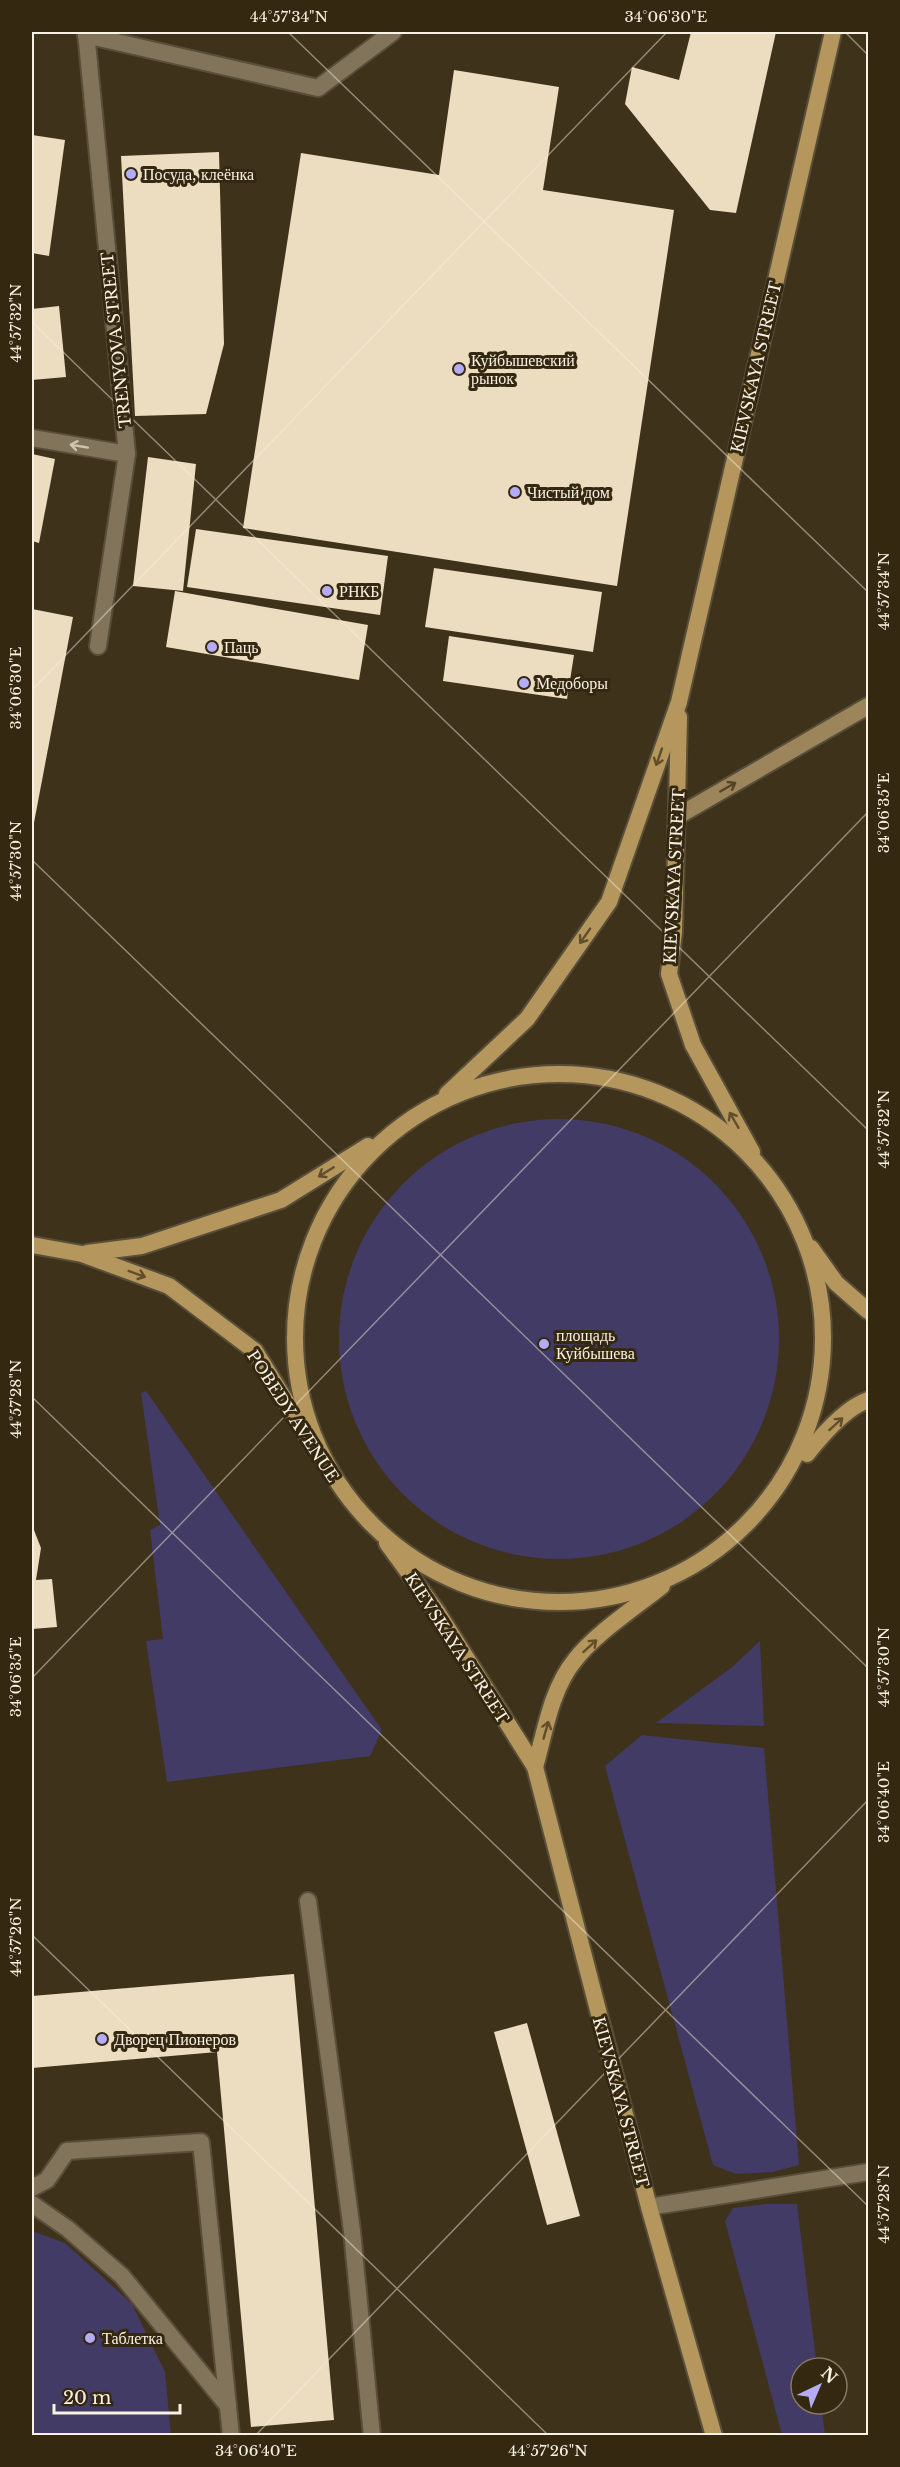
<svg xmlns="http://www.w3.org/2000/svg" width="900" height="2467" font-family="'Libre Baskerville',serif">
<rect width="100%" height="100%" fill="#3f321b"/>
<g fill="#413b65">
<circle cx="559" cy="1339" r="220"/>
<polygon points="146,1391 382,1730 370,1756 167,1782 146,1641 163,1639 150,1530 160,1525 141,1393"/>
<polygon points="760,1641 764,1726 656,1723 731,1668"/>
<polygon points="642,1735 764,1748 799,2165 773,2172 736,2174 713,2165 605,1766"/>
<polygon points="766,2204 797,2204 817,2368 801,2368 801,2404 821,2404 825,2435 782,2435 725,2221 733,2208"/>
<polygon points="32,2231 65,2243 132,2304 165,2372 171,2435 32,2435"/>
</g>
<g fill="#ecdcc0">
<polygon points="691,32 776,32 736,213 710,210 625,104 632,67 679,80"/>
<polygon points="454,70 559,87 543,190 674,210 617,586 243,528 301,153 439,175"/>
<polygon points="32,135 65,140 49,256 32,253"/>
<polygon points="219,152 224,344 206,414 135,416 121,156"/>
<polygon points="59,306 66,377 32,380 32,309"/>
<polygon points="32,454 55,459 39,543 32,541"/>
<polygon points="148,457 196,464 183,591 133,586"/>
<polygon points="196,529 388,556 380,615 187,587"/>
<polygon points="434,568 602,592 593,652 425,627"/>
<polygon points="175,591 368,625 359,680 166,647"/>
<polygon points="32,609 73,617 33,828 32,828"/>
<polygon points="449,636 574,655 567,699 443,681"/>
<polygon points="32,1525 41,1548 36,1580 52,1579 57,1627 32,1629"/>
<polygon points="294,1974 334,2420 251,2427 217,2052 32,2068 32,1996"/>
<polygon points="527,2023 580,2216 547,2225 494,2032"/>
</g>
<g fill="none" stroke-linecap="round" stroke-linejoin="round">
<defs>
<g id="service">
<polyline points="86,35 318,88 393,32"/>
<polyline points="308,1901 352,2231 372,2436"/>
<polyline points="32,2188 47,2180 67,2151 201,2142 231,2436"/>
<polyline points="32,2204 68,2229 122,2276 228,2406"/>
<polyline points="649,2207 868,2172"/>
</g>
<g id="minor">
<polyline points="86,32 127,454 98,646"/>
<polyline points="32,438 127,454"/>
</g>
<polyline id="secondary" points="678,816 868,706"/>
<g id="primary">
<polyline points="679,717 674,932 669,974 693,1045 752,1152"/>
<circle cx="559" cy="1338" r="264"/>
<polyline points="447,1094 527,1019 609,902 679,702 833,32"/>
<polyline points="32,1245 82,1254 169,1286 255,1351 308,1437"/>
<polyline points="811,1248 836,1283 868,1311"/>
<polyline points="87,1253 142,1246 281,1200 368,1146"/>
<path d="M807,1454C822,1435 845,1408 868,1400"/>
<polyline points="387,1543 438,1613 535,1767 649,2207 714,2436"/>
<path d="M535,1767C545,1732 551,1689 575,1660C595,1634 636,1607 662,1586"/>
</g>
</defs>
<use href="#service" stroke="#584e39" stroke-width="20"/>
<use href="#minor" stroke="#584e39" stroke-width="20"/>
<use href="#secondary" stroke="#584e39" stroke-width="20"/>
<use href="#primary" stroke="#584e39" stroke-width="20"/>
<use href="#service" stroke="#82745b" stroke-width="16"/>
<use href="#minor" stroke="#82745b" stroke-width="16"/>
<use href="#secondary" stroke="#9c855b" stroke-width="16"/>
<use href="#primary" stroke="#b5965c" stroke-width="16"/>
</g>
<defs><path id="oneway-shaft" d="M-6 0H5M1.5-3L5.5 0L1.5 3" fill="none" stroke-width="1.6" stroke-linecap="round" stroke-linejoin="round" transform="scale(1.5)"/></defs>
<use stroke="#cfc5b3" href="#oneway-shaft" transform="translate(79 446) rotate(-170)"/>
<g stroke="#614e2b">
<use href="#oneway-shaft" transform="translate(659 757) rotate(109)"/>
<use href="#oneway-shaft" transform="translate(585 936) rotate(125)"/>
<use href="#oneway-shaft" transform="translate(734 1120) rotate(-120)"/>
<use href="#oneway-shaft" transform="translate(326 1172) rotate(148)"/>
<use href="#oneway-shaft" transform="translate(137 1274) rotate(20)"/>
<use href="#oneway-shaft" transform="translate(836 1424) rotate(-42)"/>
<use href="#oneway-shaft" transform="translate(590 1646) rotate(-42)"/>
<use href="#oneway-shaft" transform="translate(546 1730) rotate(-74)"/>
</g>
<use stroke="#534427" href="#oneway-shaft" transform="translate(728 787) rotate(-30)"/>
<path fill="none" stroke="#f9f1e3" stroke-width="1.5" stroke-opacity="0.45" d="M288,32L868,592M845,32L868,55M32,322L868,1130M32,690L667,32M32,860L868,1668M32,1397L868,2206M32,1678L868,812M32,1935L549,2436M255,2436L868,1800"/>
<g fill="#b4acf9" stroke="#342811" stroke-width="2">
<circle cx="131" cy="174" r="6"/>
<circle cx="459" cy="369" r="6"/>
<circle cx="515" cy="492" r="6"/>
<circle cx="327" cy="591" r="6"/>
<circle cx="212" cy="647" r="6"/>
<circle cx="524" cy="683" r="6"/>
<circle cx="544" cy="1344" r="6"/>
<circle cx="102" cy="2039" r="6"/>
<circle cx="90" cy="2338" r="6"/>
</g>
<g text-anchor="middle" stroke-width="6" stroke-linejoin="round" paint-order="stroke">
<g font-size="16" fill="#f9f1e3" stroke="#342811" text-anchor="start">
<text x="143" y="180">Посуда, клеёнка</text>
<text x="471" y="366">Куйбышевский<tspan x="471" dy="18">рынок</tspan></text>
<text x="527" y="498">Чистый дом</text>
<text x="339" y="597">РНКБ</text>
<text x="224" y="653">Паць</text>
<text x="536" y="689">Медоборы</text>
<text x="556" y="1341">площадь<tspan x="556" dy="18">Куйбышева</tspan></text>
<text x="114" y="2045">Дворец Пионеров</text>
<text x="102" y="2344">Таблетка</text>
</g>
<g font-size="16" fill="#f9f1e3" stroke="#342811">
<text transform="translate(116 340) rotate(-96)" y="6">TRENYOVA STREET</text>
<text transform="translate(756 367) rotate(-77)" y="6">KIEVSKAYA STREET</text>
<text transform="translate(674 876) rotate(-87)" y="6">KIEVSKAYA STREET</text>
<text transform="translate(293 1416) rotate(57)" y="6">POBEDY AVENUE</text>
<text transform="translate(457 1648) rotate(57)" y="6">KIEVSKAYA STREET</text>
<text transform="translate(621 2102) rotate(75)" y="6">KIEVSKAYA STREET</text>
</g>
</g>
<rect width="900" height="2467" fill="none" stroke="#342811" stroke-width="66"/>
<g transform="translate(819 2386) rotate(44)"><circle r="28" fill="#342811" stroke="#837865" stroke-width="1.5"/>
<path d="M0-4.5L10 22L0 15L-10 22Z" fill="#b4acf9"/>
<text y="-9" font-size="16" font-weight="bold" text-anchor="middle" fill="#f9f1e3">N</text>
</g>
<path d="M54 2404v9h126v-9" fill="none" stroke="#f9f1e3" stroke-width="3"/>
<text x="63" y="2404" font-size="18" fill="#f9f1e3" stroke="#342811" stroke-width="4.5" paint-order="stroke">20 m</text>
<rect x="33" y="33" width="834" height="2401" fill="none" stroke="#f9f1e3" stroke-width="2"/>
<g font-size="15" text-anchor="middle" fill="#f9f1e3">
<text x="289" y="22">44°57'34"N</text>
<text x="666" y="22">34°06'30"E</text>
<text transform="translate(16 323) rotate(-90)" y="5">44°57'32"N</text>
<text transform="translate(884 591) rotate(-90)" y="5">44°57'34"N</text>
<text transform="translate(16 688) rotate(-90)" y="5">34°06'30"E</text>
<text transform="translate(884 813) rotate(-90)" y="5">34°06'35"E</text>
<text transform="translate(16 861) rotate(-90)" y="5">44°57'30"N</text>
<text transform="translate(884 1129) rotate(-90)" y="5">44°57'32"N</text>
<text transform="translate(16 1399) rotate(-90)" y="5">44°57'28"N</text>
<text transform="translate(884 1667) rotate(-90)" y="5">44°57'30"N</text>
<text transform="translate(16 1677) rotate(-90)" y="5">34°06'35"E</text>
<text transform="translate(884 1802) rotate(-90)" y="5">34°06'40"E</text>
<text transform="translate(16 1937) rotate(-90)" y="5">44°57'26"N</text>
<text transform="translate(884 2204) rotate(-90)" y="5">44°57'28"N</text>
<text x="256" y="2456">34°06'40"E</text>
<text x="548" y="2456">44°57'26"N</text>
</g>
</svg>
